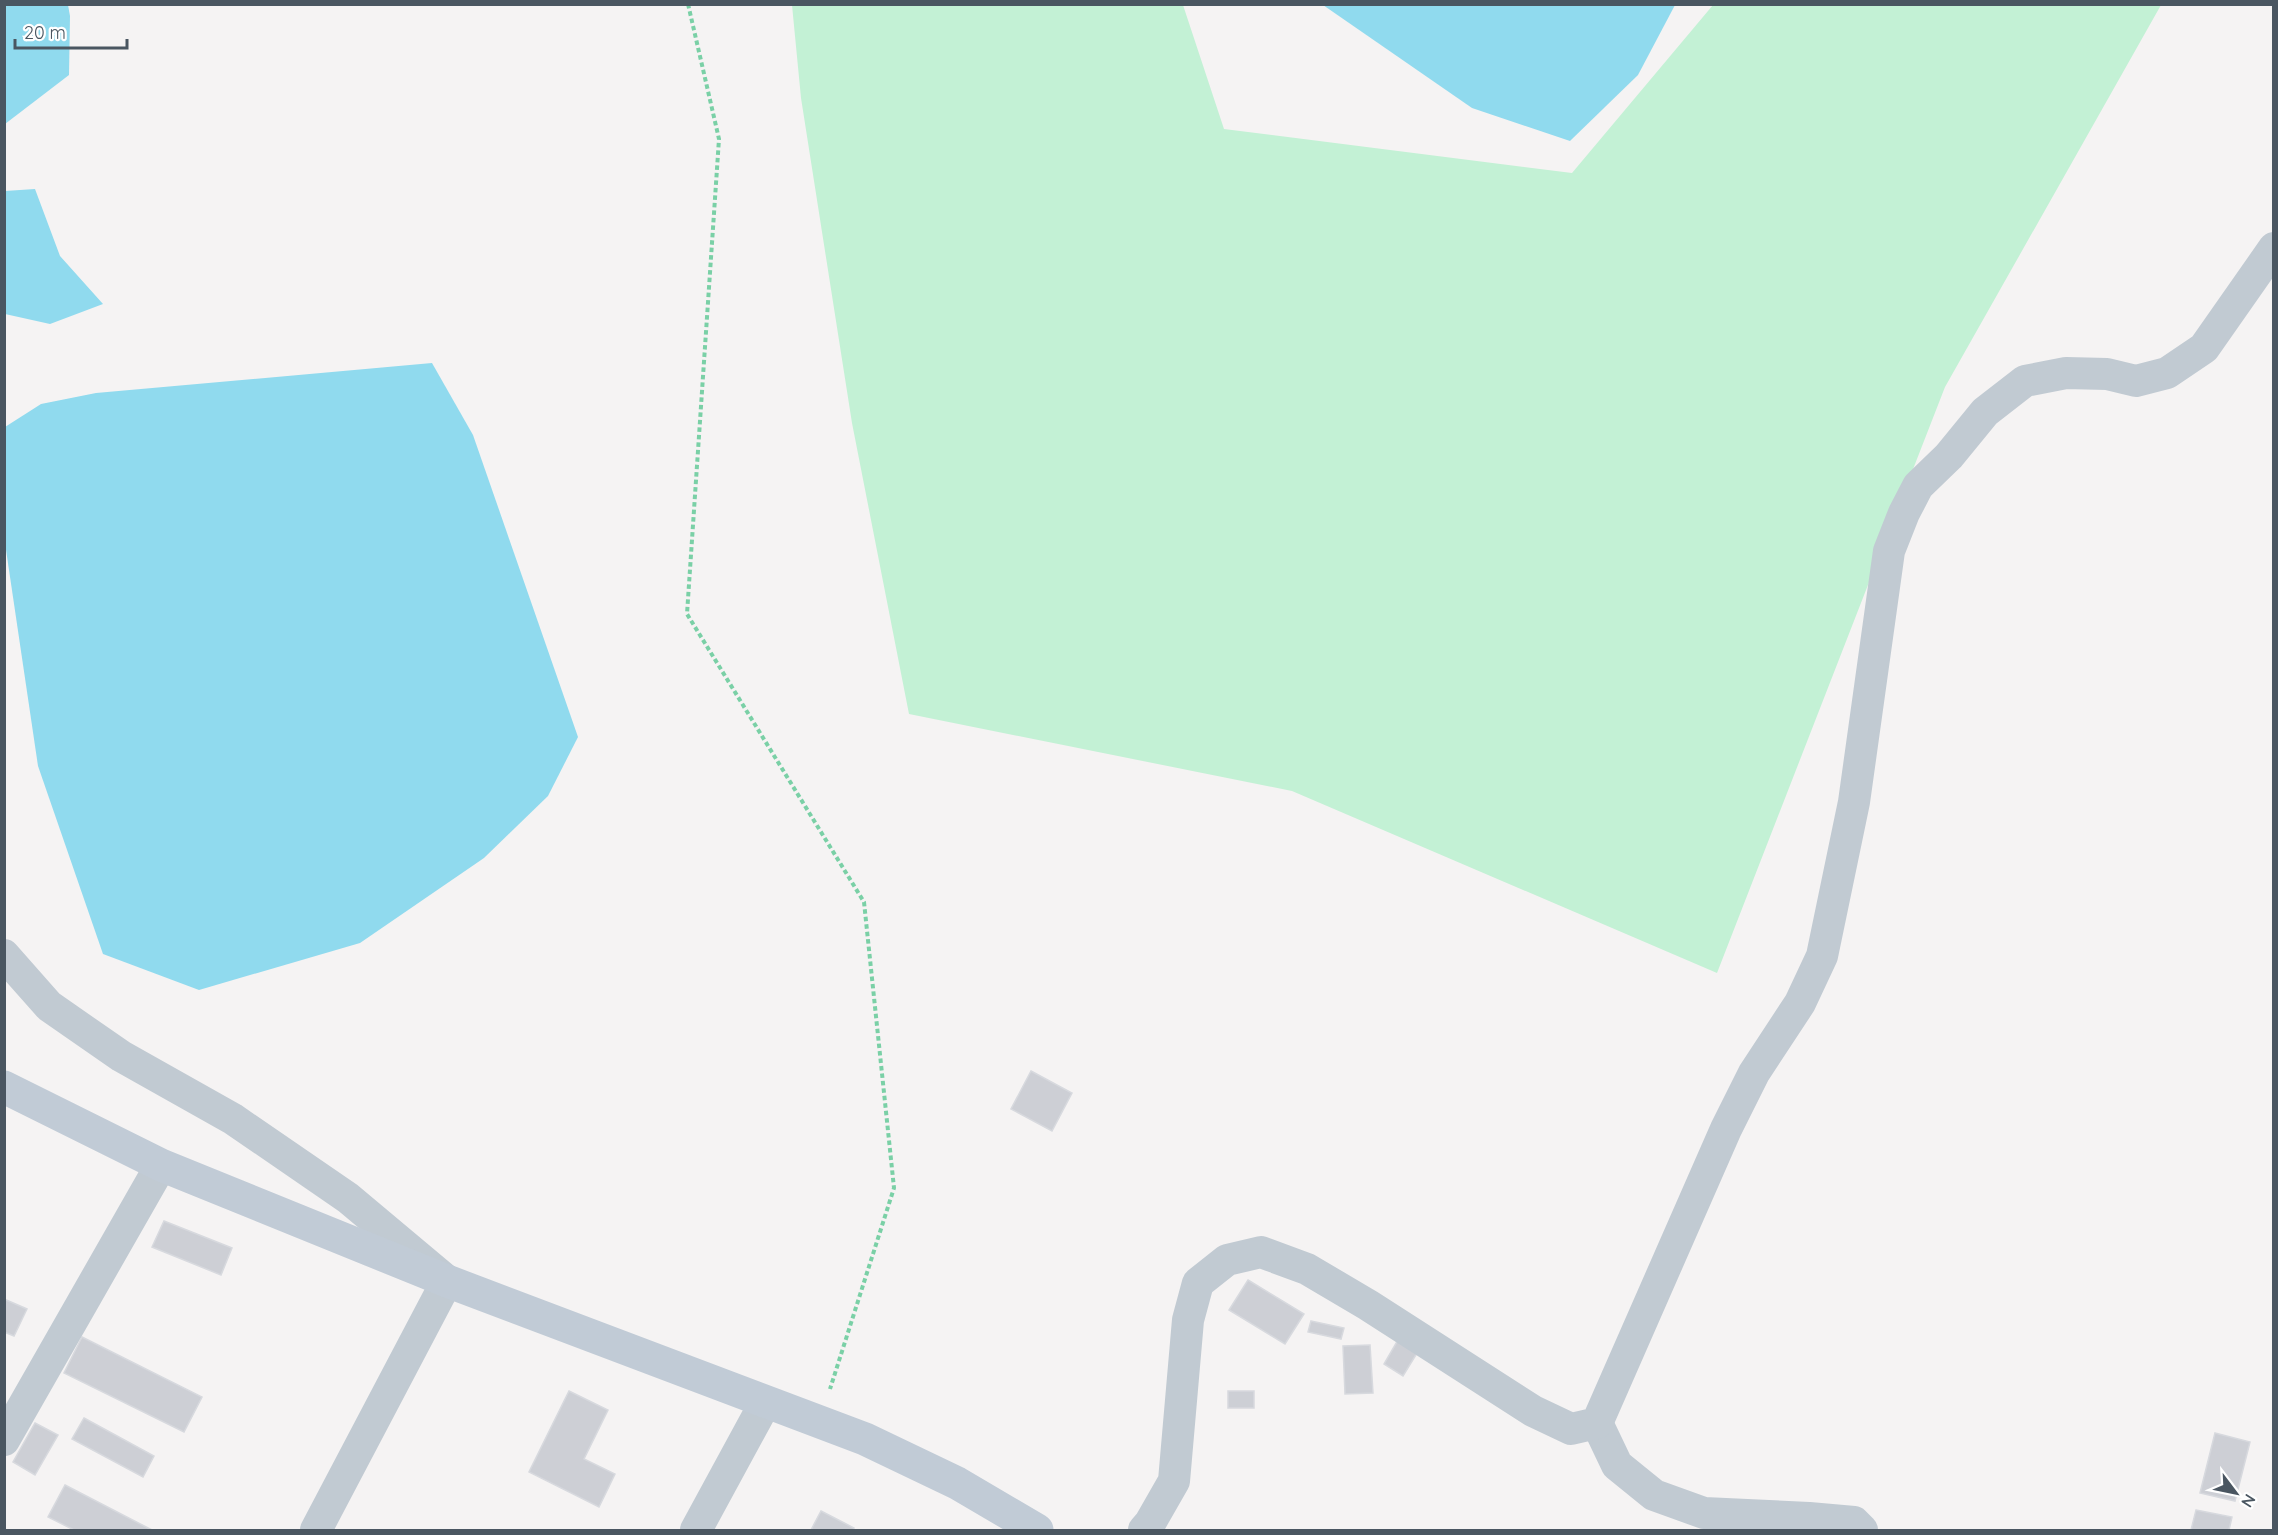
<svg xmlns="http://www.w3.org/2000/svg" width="2278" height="1535" font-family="Quicksand,sans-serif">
<rect width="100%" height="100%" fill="#f5f3f3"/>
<polygon fill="#c3f1d5" points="792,5 1183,5 1224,129 1572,173 1713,5 2161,5 1945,387 1717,973 1292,791 909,714 852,423 801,98"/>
<g fill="#90daee">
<polygon points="5,4 68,5 70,16 69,75 5,124"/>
<polygon points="1323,5 1675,5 1638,75 1570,141 1472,108"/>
<polygon points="35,189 60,256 103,304 50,324 5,314 5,191"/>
<polygon points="432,363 473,435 578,737 548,796 484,858 360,943 199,990 103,954 38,766 5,543 5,427 41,404 96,393"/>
</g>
<g fill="#cdcfd5" stroke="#d7d9de" stroke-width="1.5">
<polygon points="1031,1071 1072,1093 1052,1131 1011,1109"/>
<polygon points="164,1221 232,1248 221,1275 152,1247"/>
<polygon points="1248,1280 1304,1314 1285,1344 1229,1310"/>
<polygon points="4,1299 27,1309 14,1336 4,1332"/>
<polygon points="1311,1321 1344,1328 1341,1339 1308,1332"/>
<polygon points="1402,1333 1422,1345 1403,1376 1384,1364"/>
<polygon points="82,1337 202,1397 184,1432 64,1373"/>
<polygon points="1370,1345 1373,1393 1345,1394 1343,1346"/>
<polygon points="569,1391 608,1410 584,1459 615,1474 599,1507 529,1472"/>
<rect x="1228" y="1391" width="26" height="17"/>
<polygon points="84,1418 154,1456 143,1477 72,1439"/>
<polygon points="35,1423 58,1435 35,1475 13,1462"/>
<polygon points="2215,1433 2250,1442 2235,1501 2200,1493"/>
<polygon points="65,1485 152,1530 74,1530 48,1517"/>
<polygon points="2196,1510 2232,1517 2229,1530 2191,1530"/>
<polygon points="821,1511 854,1528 853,1530 811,1530"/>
</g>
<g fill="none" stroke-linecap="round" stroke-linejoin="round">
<polyline stroke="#7ad0a6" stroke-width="4" stroke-dasharray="4.5 3" stroke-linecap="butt" points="688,4 719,139 687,614 864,902 894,1188 830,1389"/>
<g stroke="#c1cad2" stroke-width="32">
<polyline points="4,955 49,1006 121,1056 233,1119 348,1198 447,1281 316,1530"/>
<polyline points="1597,1423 1617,1465 1654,1495 1704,1513 1809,1518 1854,1522 1862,1530"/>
<polyline points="4,1440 161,1165"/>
<polyline points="696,1530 765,1403"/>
<polyline points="1144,1530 1150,1523 1174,1481 1188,1320 1198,1283 1227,1260 1261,1252 1307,1269 1368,1305 1533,1411 1571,1429 1597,1423 1726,1129 1754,1073 1800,1003 1822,956 1854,802 1889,551 1904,513 1918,486 1949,456 1985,412 2025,381 2066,373 2107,374 2136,381 2167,373 2204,348 2274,248"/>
</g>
<polyline stroke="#c1cbd6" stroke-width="33" points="4,1087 161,1165 447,1281 865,1439 957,1483 1037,1530"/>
</g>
<rect width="2278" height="1535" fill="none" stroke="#4a5661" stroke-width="12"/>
<g transform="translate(2236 1493) rotate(122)" stroke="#ffffff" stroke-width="4.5" paint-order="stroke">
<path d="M0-4.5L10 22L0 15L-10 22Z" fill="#4a5661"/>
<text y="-9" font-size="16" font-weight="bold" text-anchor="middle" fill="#4a5661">N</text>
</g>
<path d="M15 39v9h112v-9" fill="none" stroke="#4a5661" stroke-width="3"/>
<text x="24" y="39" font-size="18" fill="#4a5661" stroke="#ffffff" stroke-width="4.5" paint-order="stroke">20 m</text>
</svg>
